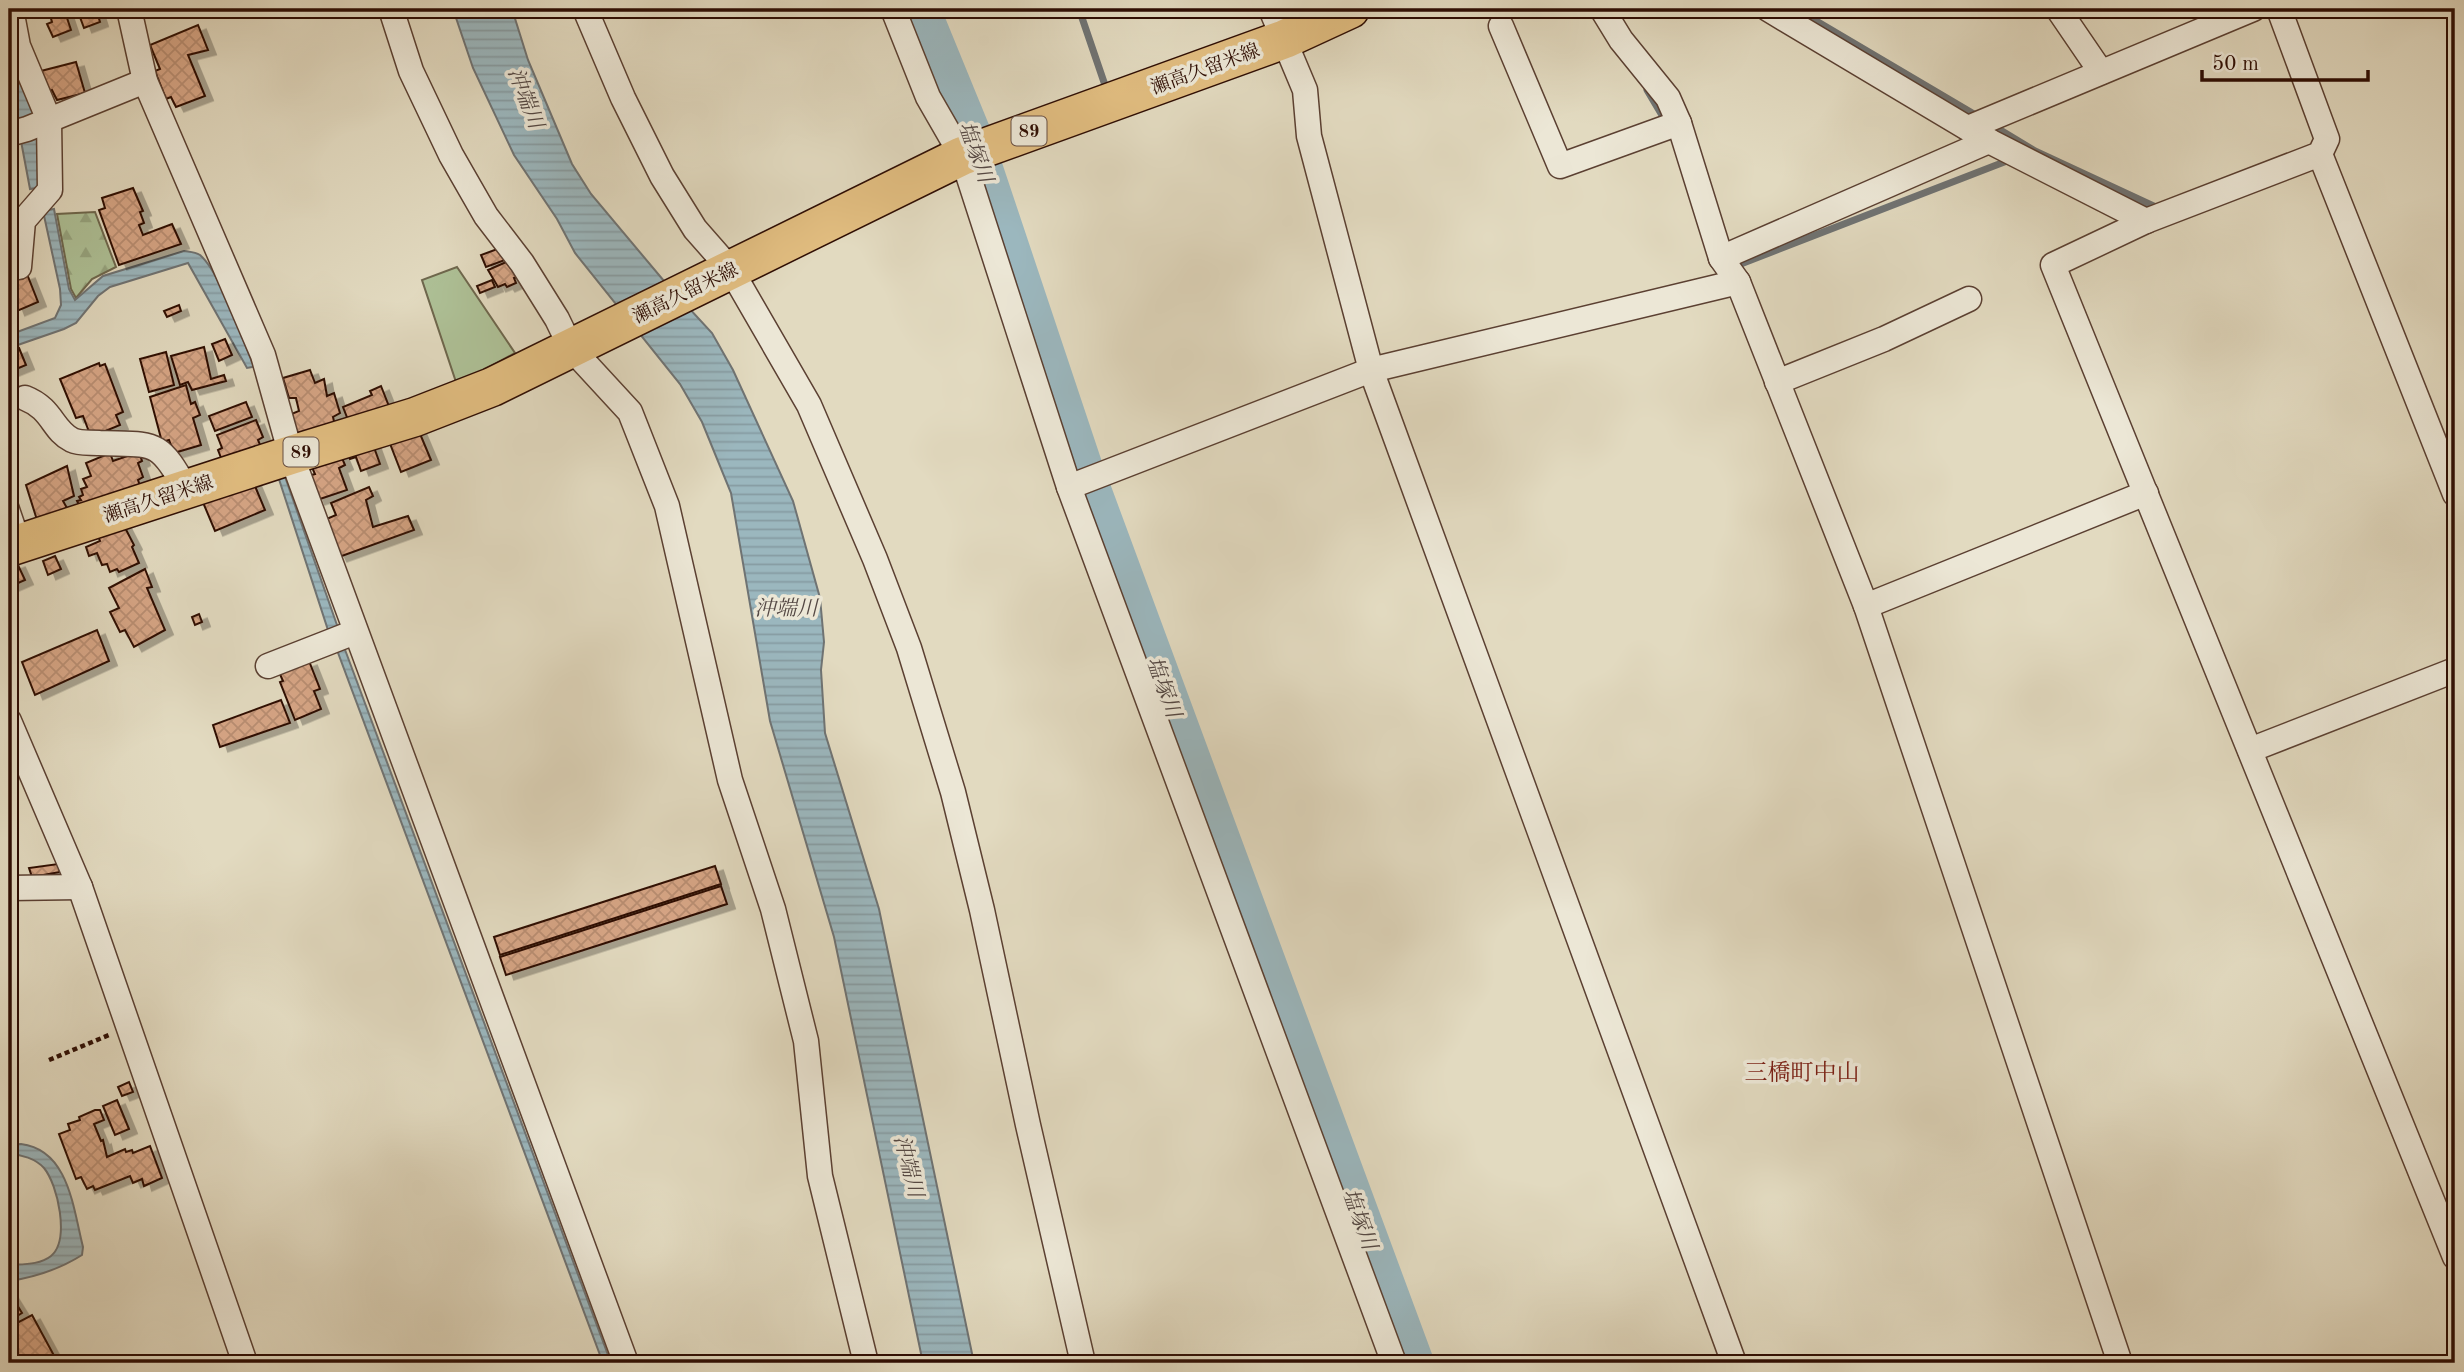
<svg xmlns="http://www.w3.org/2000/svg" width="2464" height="1372" font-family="'Old Standard TT','Noto Serif JP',serif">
<defs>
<pattern id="forest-firs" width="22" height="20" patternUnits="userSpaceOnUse" patternTransform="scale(1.75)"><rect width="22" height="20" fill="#aec197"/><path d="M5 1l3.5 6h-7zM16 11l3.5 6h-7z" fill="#96a580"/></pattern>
<pattern id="water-rules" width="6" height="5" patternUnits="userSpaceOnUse" patternTransform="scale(1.75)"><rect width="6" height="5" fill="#9bb7be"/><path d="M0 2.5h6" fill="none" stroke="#869ca2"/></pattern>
<pattern id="building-cross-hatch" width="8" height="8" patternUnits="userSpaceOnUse" patternTransform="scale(1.75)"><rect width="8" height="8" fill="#d6a585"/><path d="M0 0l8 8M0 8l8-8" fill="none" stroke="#b88d71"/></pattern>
<filter id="shadow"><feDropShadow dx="8" dy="4.5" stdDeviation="0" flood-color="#0004"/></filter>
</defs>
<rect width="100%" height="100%" fill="#e2dac0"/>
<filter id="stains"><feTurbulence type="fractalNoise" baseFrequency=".00286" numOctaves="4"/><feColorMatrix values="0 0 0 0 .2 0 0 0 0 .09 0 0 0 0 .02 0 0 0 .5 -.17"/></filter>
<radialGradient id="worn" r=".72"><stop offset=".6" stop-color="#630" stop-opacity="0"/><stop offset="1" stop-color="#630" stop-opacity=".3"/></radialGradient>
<polygon fill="#aec197" stroke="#6e674d" stroke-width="2" points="457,267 515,353 457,385 422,280"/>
<polygon fill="url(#forest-firs)" stroke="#6e674d" stroke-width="2" points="95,212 116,267 92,279 76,298 71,289 57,214"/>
<g fill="url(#water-rules)" stroke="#6f7373" stroke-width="2">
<polygon points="453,9 512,9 528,60 572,164 591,194 664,281 712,333 733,370 793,501 820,598 824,642 821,670 825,733 879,909 974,1363 923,1363 834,937 770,721 731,493 702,422 680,384 575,253 557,219 514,155 473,68"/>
<polygon points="9,56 18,80 36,110 36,114 17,122 9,88"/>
<polygon points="43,132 44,187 30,189 21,141"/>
<path d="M54,209L69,289L75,300L103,276L184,251C190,252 195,252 200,255C220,272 241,336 252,362L255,363L252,367L247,368L188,263L110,287L98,296L76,323L64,329L9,348V335L55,318L61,305L60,289L43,211Z"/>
<polygon points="276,470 283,471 338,628 328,630"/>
<polygon points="344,647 611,1363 603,1363 337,650"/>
<path d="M21,1144C69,1150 73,1208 83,1247L82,1255C60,1269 35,1277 10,1281L9,1265C23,1264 40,1265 51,1256C70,1240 58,1185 44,1168C36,1159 21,1154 9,1154V1145Z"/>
</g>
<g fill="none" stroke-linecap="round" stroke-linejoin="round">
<g stroke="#6f7373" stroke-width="7">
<polyline points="1079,9 1107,91"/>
<polyline points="1796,9 1979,117"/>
<polyline points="1647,90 1666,122"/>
<polyline points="1992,125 2035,151 2160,209"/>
<polyline points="1733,267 2012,159"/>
</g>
<polyline stroke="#9bb7be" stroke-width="40" points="920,9 972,136 1083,468 1414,1363"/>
</g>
<g fill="url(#building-cross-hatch)" stroke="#2e0d03" stroke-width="2" filter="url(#shadow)">
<polygon points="48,9 64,9 71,30 53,37 47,24 52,22"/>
<polygon points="77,9 96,9 100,22 84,28"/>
<polygon points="198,25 208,50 188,55 205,96 176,107 171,97 166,99 155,71 160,69 150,45"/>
<polygon points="76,62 85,93 57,100 52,90 43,94 37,72"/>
<polygon points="133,188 143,211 140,212 144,223 139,225 143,235 172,224 181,244 119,265 99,210 105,208 102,198"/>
<polygon points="500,248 505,260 486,267 481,255"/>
<polygon points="511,260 518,277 514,278 516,283 507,287 505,284 498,287 488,270"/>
<polygon points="27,274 38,302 17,311 9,290 9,281"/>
<polygon points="492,280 495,287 480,293 477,286"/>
<polygon points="179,305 181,311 167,317 164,311"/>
<polygon points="225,339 232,355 219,361 212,344"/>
<polygon points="204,347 211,379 224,375 226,381 192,390 188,382 180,385 171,356"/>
<polygon points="19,348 26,365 9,372 9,352"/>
<polygon points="166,352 174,385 149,392 140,359"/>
<polygon points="99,363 100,366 105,364 123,412 116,415 120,425 91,437 83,416 76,418 60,379"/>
<polygon points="310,370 315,383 324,379 327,396 334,393 340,413 333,417 336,430 300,444 289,415 299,411 296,398 289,398 283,378"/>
<polygon points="186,385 191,404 195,402 200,415 193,418 201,445 174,453 169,440 162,442 150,397"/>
<polygon points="381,386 390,409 350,425 343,407 372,395 370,391"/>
<polygon points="246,402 252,417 215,431 209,416"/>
<polygon points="256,420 263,437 258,440 263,452 225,468 218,450 222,448 217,435"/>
<polygon points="418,429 431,460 401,472 389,441"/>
<polygon points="371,439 380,464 361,471 356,457 350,459 346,449"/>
<polygon points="339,451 345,465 339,468 347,490 317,500 308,476 315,474 310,463"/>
<polygon points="139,452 142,461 138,463 143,477 138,480 142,492 81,509 77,501 81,500 79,497 83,495 81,489 87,487 83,479 91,476 86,463 110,453 113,461"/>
<polygon points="67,466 74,496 63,501 67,508 37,520 26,485"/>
<polygon points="252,479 265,510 215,531 202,500"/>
<polygon points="369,487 373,496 366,500 373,527 408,516 414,530 339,557 322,521 336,515 331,503"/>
<polygon points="120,518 134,545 132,547 139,563 119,572 117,569 110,572 107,564 102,565 97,553 89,556 86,547 100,541 96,531"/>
<polygon points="55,556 61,569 48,575 43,561"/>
<polygon points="17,563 25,580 9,587 9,566"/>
<polygon points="145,569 152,587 147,588 165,630 134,647 125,630 120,632 110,612 119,608 109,588"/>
<polygon points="199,614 202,622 195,625 192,617"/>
<polygon points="97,630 109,661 35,695 22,662"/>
<polygon points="309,661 320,689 314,691 321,709 295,720 280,682 283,681 279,672"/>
<polygon points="281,700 290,723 220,747 213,725"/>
<polygon points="58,864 60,872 32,877 29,868"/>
<polygon points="715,866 721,884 500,955 494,937"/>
<polygon points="721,886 727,904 506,975 500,957"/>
<polygon points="129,1082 133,1092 122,1096 118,1087"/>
<polygon points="117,1100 129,1129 115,1135 103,1106"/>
<polygon points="95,1110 100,1110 104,1120 94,1124 101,1141 103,1140 107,1157 125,1149 126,1152 132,1150 133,1153 150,1146 162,1178 144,1186 142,1179 133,1183 130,1176 95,1190 93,1186 87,1189 81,1177 76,1179 59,1134 70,1130 68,1124 80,1120 79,1117"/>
<polygon points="9,1292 22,1313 9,1321"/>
<polygon points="32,1315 58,1363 24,1363 21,1358 12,1361 9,1356 9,1327"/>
</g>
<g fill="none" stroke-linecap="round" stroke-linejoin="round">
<defs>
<polyline id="lane" points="9,497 23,538"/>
<g id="street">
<polyline points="11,9 18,46 49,120 50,190 23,221 19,267"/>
<polyline points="129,9 145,81 263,355 291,455 626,1363"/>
<polyline points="391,9 411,71 451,155 486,216 522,263 557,319 571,348 630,412 667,506 730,780 773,909 806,1041 820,1176 866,1363"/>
<polyline points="585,9 623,98 662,176 695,229 731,270 809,405 875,559 909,648 953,792 982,910 1028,1125 1083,1363"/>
<polyline points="893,9 928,97 962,156 1069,487"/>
<polyline points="1271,9 1305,90 1309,136 1371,370 1734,1363"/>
<polyline points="1602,9 1621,40 1668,98 1679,123 1721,258 1738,282 1866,606 2120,1363"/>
<polyline points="1768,9 1989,141 2146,221"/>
<polyline points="2058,9 2101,72"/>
<polyline points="2279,9 2327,139 2320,154 2146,221 2053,265 2455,1257"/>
<polyline points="1501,26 1560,166 1679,123"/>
<polyline points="1968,128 2253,9"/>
<polyline points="9,134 27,129 145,81"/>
<polyline points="2320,154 2455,494"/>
<polyline points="1721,258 1989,141"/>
<polyline points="1777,382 1884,339 1969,299"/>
<path d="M25,398C53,409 52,430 72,440C80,444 91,442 99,443C154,445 158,438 186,489"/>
<polyline points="1866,606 2146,493"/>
<polyline points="268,666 355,632"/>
<polyline points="9,721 80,887 245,1363"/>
<polyline points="2250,750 2455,670"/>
<polyline points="9,888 80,887"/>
<polyline points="1394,1363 1069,487 1371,370 1738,282"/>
</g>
<polyline id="primary" points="9,547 291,455 415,417 492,387 962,156 1285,39 1350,9"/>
</defs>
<use href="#lane" stroke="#5b4032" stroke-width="15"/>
<use href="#street" stroke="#5b4032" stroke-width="27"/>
<use href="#primary" stroke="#2e0d03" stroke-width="41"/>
<polyline stroke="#2e0d03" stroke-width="4.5" stroke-dasharray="5 3.5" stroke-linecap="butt" points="49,1060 109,1035"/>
<use href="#lane" stroke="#ece7d6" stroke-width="12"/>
<use href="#street" stroke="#ece7d6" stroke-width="24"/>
<use href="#primary" stroke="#e1bd80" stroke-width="38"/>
</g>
<g text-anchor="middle" stroke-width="7" stroke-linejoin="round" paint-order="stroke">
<g fill="#ece7d6" stroke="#674e42" stroke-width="2">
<rect x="1011.5" y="116.5" width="35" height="29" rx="5"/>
<rect x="283.5" y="437.5" width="35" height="29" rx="5"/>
</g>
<g font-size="18" font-weight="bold" fill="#2e0d03">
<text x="1029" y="137">89</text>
<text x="301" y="458">89</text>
</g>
<g font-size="19" fill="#2e0d03" stroke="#ece7d6">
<text transform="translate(1205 68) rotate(-20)" y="7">瀬高久留米線</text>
<text transform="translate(685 292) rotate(-26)" y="7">瀬高久留米線</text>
<text transform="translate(158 498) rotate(-18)" y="7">瀬高久留米線</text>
</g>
<g font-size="21" font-style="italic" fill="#544844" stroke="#ece7d6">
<text transform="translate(526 98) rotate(69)" y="7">沖端川</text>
<text transform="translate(976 152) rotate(70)" y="7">塩塚川</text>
<text x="786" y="615">沖端川</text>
<text transform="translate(1164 687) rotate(70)" y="7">塩塚川</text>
<text transform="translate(909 1166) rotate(76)" y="7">沖端川</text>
<text transform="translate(1360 1219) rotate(70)" y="7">塩塚川</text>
</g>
<g font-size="23" fill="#7a1f14" stroke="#ece7d6">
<text x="1802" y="1080">三橋町中山</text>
</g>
</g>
<rect width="2464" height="1372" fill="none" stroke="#e2dac0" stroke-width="35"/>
<rect x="10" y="10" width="2443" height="1351" fill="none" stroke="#2e0d03" stroke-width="3.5"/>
<rect x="18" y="18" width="2429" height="1337" fill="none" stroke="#2e0d03" stroke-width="2"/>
<path d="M2202 70v10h166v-10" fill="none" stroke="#2e0d03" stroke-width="3.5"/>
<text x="2212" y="70" font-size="21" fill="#2e0d03" stroke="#ece7d6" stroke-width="5" paint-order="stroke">50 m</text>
<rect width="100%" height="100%" filter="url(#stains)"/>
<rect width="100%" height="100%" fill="url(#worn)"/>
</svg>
